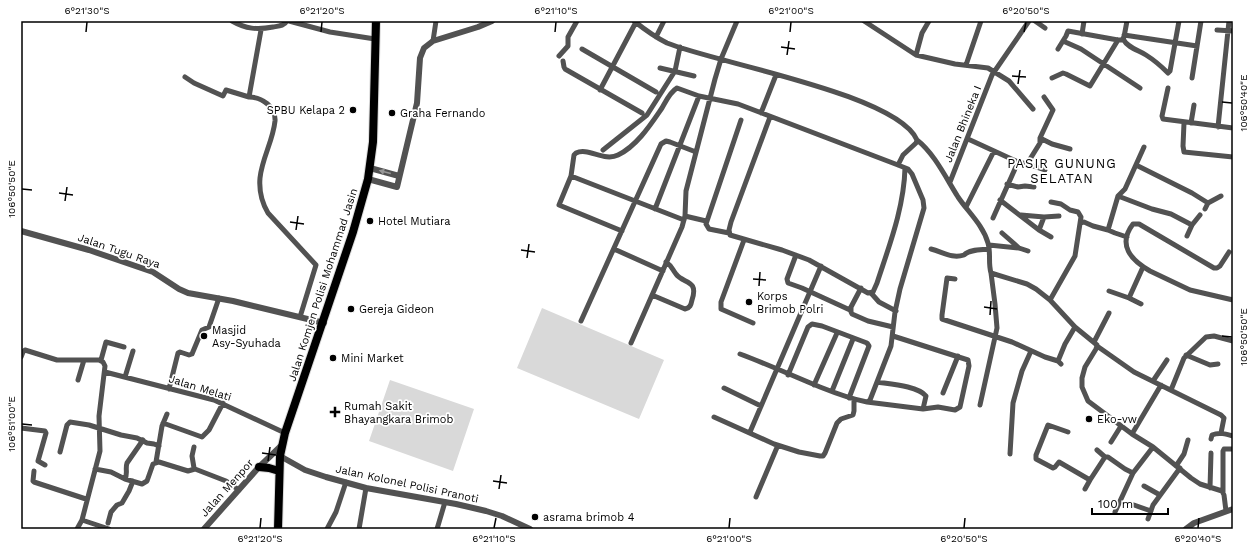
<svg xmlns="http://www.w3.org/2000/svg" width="1254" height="550" font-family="'Work Sans',sans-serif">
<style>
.green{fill:#d9d9d9}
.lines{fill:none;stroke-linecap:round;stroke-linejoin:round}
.primary-casing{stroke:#dbdbdb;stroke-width:10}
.minor{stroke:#525252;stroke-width:5}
.tertiary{stroke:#525252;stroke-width:6}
.primary{stroke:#000;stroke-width:8}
.oneway{fill:#979797}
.ticks{fill:none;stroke:#000;stroke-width:1.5}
.poi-dot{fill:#000;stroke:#fff;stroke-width:1.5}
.labels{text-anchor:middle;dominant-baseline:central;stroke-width:3.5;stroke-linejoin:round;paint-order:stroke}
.poi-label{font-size:11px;fill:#000;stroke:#fff;text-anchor:start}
.street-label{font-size:11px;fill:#000;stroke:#fff}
.quarter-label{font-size:13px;letter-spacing:1px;fill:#000;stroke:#fff}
.neatline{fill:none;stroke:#000;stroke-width:1.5}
.ticks-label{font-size:10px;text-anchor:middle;fill:#000}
</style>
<rect width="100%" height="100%" fill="#fff"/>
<path class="green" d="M542,308L664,360L639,419L517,368Z
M390,380L474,409L453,471L369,441Z"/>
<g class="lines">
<g class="primary-casing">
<path id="primary" d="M259,467L269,468L279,471
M278,529L280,456L285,433L353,232L368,179L373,142L376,21"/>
</g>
<path class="minor" d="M232,21C246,29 257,30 273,27C279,26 284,26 287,21
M289,21L330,32L375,39
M634,21C644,29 655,37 667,43C716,63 897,94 917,140L916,143L903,155L898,165
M864,21L916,55L955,64L988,68L1009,81L1033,109
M1035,21L1045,28
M261,30L249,97C262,97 276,107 275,121C273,141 262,158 260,178C259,190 262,203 268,213L316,265L300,317
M1217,30L1233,31
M1082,34L1084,21
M1124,35L1197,46
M656,37L664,21
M1123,39C1128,48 1138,50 1146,55C1154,60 1161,66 1168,73L1170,71L1179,21
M433,41L436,21
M1063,41L1081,49L1140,88
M582,49L656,92
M1058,49L1066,36L1068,31L1118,40H1122L1124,37L1127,21
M916,55L922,33L929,21
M559,56L568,46V37L577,21
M563,61L564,67L565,69L642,113
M966,65L981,21
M660,68L694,76
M185,77L194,83L223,96L226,90L249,97
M1052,78L1063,73L1066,74L1090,86L1118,40
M1192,78L1201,21
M1168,88L1162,116L1163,119L1233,128
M600,90L636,22
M761,113L776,75
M770,117L731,222L729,230L730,235L782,250L809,260L868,293L873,292L877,283C889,246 904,208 905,168
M1184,123L1183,146L1184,152L1233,157
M1191,123L1194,105
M1218,127L1229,21
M1040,138L1052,144L1070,149
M968,139L1018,162L1027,164L1040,143V138L1053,110L1044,97
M917,140C934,153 946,178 958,197C968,212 983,225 988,243C991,253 988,263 991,273L1027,284L1036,289L1050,300L1075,327L1097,345L1096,349L1085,367L1082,378V387L1088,401L1132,434L1153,447L1191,478L1200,484L1222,491L1224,495L1226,511
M603,150L647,115L675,71L680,47
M1027,164L1045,170
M1136,165L1192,193L1208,203
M571,176L684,220
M950,182L992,75L1029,21
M1007,184L1018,187L1025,186L1034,187
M1118,196L1152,209L1171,214L1192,225
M1000,200L1039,230L1051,237
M966,207L994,151
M655,209L699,96
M1205,209L1208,203L1221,196
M1021,215L1044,217L1059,216
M685,216L706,221
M993,218L1018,162
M1081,223L1084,222L1093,226L1108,230L1115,233L1127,237
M1039,230L1044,217
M1108,230L1118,196L1125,189L1144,147
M622,231L559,205L571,176L574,155L576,153C588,147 604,162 618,155C637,146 651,124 662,108C666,101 670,92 677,88L699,96L738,104L898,165L908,169L912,174L923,200L924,208L900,289L895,312L891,346L870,400L867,402C851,399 835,393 820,387C793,376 767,364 740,354
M729,233L709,229L706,224L741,120
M1002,233L1019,248
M1187,236L1192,225L1200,215
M744,240L721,302V309L753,323
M989,245L1019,248L1028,251
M614,249L663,271
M931,249C943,252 952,259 964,255C970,249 981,250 989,249
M1229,252L1220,266L1217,268H1214L1139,224H1133C1117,245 1131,260 1150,271L1190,290L1233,300
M796,255L787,279L788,283L802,288L850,310
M955,279L947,278L942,315V319L1012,342L1045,357L1058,361
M861,288L851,307V312L852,314L868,321L893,327
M1109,291L1129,298L1141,304
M871,293L879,302L896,311
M652,295L685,309C690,308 691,305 692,300C699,279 683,284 676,274C672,269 672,266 666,262
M1129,298L1143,267
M1050,300L1075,256L1081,217L1078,212L1070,210L1061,204L1051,202
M581,321L661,144L666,141L670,142L696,152
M1094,342L1109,313
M631,343L682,227L685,216L686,191L715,79L721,59L737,21
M1097,346L1134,372L1221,415L1224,418L1221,433
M1186,355L1210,365L1218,364
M21,357L23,352L25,350L57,360H99L103,362L105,366L99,416L100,451L82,520L77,529
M101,360L106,342L124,347
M1061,364L1058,361L1065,344L1075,327
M105,372L214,400L285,433
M788,375L808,327L812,324L822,326L867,343L869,346L849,398
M125,377L133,351
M78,380L84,360
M1153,381L1167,360
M877,382C890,384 918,386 926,396L923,409
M814,385L837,333
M724,388L761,406
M169,389L178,353L180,352L189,355L192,354L202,330L209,327L219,298
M1171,390L1184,358L1206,337L1214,336L1233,341
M832,391L853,339
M943,393L958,356
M867,402L923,409L938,407L955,410L960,407L969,366L968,360L893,336
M980,405L997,328L995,304L991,273
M714,417L774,444L799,452L820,456H823L825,453L837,423L841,419L853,415L854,411V399
M163,423L202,437L209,430L223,403
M21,428L45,431L46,433L38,461L45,465
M750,432L821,266
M1068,432L1048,425L1036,455V459L1053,468L1055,467L1059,462L1090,480L1105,457H1108L1125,469L1133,473L1153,447
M1132,434L1161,385
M1211,439L1212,435C1219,432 1226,434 1233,436
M1111,442L1121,426
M1097,450L1105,457
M60,452L67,425L70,422L89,425L121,435L137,438L147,443L154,444L159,446
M1010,454L1013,403L1022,371L1031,351
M156,462L162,426L167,414
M1176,466L1184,454L1188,440
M194,468L192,456L194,447
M95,469L111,472L125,479L142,484L147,481L153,464L159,462L188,471L195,469L226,481L239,490
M34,471L33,481L34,482L86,499
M125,479C128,473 125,469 127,463L143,440
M1144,486L1160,495
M1210,488L1211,453
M1085,489L1090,480
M1223,492V451L1224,449H1233
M756,497L778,445
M1134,505L1151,511
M1115,512L1133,473
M1148,519L1153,505L1180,468
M82,520L109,529
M108,523L111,512L117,505L122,503L129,491L133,481
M327,529L336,512L346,482
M359,529L366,488
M437,529L445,502"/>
<path class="tertiary" d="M370,168L399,176
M368,179L397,187L417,103L420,58L424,48L433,41L478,27L492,21
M21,231L89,250L153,272L179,289L188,293L233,301L324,323
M280,456L305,470L326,477L366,488L456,504L486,511L502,516L530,529
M204,529L259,467L283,444
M1186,529L1194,523L1233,509"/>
<use href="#primary" class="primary"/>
</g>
<defs><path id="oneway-solid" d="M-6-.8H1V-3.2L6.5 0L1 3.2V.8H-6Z"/></defs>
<use class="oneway" href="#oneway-solid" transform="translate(385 172) rotate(-165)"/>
<path class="ticks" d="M86,32L87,22M321,32L322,22M555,32L556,22M790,32L791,22M1024,32L1026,22M781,47L795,49M787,55L789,41M1012,76L1026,77M1018,84L1020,70M1222,102L1232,103M22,189L32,190M59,193L73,195M65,201L67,187M290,222L304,224M296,230L298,216M521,250L535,252M527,258L529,244M753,279L766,280M759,286L760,272M984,307L997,309M990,315L991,301M1222,336L1232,337M22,424L32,425M262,453L276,455M268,461L270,447M493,481L507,483M499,489L501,475M260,528L261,518M494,528L496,518M729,528L730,518M964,528L965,518M1198,528L1199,518"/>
<g class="poi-dot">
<circle cx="353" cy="110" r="4"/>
<circle cx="392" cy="113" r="4"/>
<circle cx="370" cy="221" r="4"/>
<circle cx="749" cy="302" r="4"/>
<circle cx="351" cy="309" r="4"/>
<circle cx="204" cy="336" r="4"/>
<circle cx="333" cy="358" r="4"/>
<path d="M333 406h4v4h4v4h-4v4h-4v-4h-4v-4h4z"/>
<circle cx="1089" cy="419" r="4"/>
<circle cx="535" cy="517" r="4"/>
</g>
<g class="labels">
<g class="poi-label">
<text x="345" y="110" text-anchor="end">SPBU Kelapa 2</text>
<text x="400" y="113">Graha Fernando</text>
<text x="378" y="221">Hotel Mutiara</text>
<text x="757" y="296">Korps<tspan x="757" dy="13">Brimob Polri</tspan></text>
<text x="359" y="309">Gereja Gideon</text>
<text x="212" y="330">Masjid<tspan x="212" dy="13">Asy-Syuhada</tspan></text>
<text x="341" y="358">Mini Market</text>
<text x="344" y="406">Rumah Sakit<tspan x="344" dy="13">Bhayangkara Brimob</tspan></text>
<text x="1097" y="419">Eko-vw</text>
<text x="543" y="517">asrama brimob 4</text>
</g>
<g class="street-label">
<text transform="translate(963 124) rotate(-68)">Jalan Bhineka I</text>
<text transform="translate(119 251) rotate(19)">Jalan Tugu Raya</text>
<text transform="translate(323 285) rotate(-72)">Jalan Komjen Polisi Mohammad Jasin</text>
<text transform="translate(200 388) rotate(17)">Jalan Melati</text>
<text transform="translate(407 484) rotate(12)">Jalan Kolonel Polisi Pranoti</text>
<text transform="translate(227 488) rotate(-48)">Jalan Menpor</text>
</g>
<g class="quarter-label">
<text x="1062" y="163">PASIR GUNUNG<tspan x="1062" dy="15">SELATAN</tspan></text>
</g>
</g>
<rect width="1254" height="550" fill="none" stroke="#ffffff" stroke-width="44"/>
<path d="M1092 508v6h76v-6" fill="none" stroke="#000000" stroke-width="2"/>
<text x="1098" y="508" font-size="12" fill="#000000" stroke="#ffffff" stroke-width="3" paint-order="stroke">100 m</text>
<rect x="22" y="22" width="1210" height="506" class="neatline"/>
<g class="ticks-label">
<text x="87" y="14">6°21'30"S</text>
<text x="322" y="14">6°21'20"S</text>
<text x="556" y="14">6°21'10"S</text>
<text x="791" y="14">6°21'00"S</text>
<text x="1026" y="14">6°20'50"S</text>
<text transform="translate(1243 103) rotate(-90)" y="4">106°50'40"E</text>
<text transform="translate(11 189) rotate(-90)" y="4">106°50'50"E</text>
<text transform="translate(1243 337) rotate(-90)" y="4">106°50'50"E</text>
<text transform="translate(11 424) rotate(-90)" y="4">106°51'00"E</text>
<text x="260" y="542">6°21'20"S</text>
<text x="494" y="542">6°21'10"S</text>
<text x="729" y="542">6°21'00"S</text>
<text x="964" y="542">6°20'50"S</text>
<text x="1198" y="542">6°20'40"S</text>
</g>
</svg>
